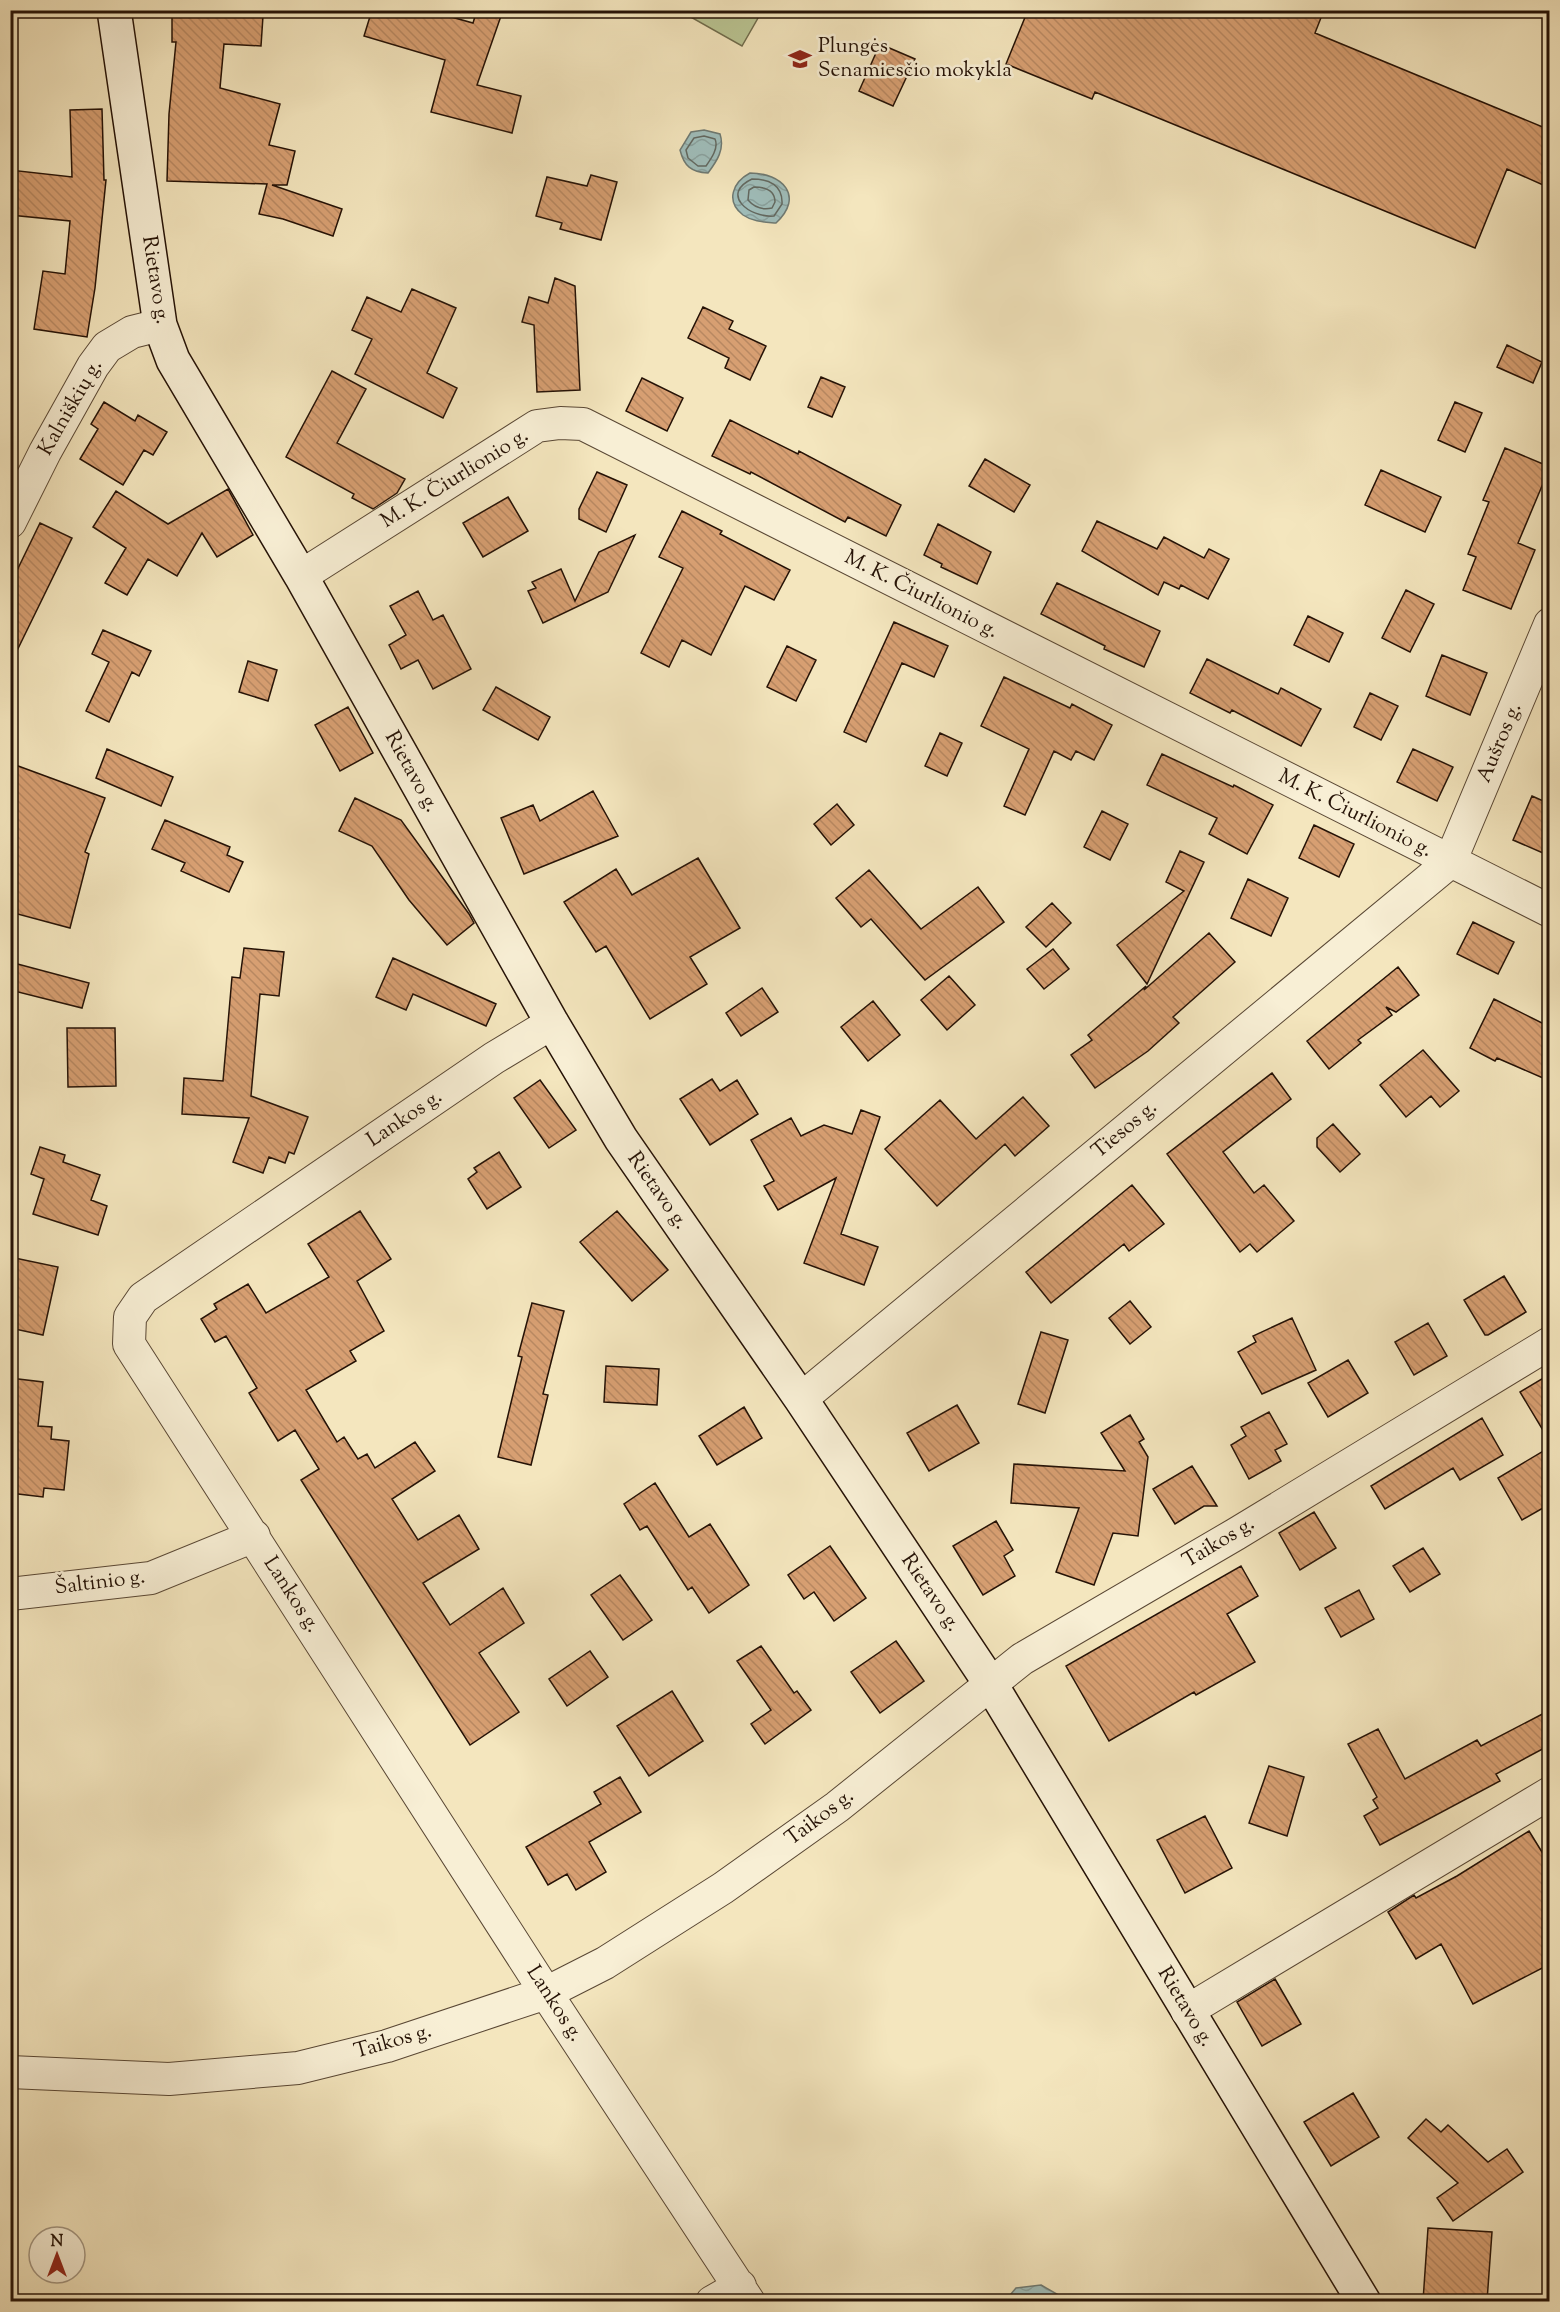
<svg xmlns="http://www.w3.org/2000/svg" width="1560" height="2312" font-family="'Sorts Mill Goudy',serif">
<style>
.pitch{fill:#bac593;stroke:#706c4c;stroke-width:1.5}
.water{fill:url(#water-waves);stroke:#6e7972;stroke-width:1.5}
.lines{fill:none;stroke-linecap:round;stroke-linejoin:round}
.shore{stroke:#626860;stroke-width:1.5}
.building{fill:url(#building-back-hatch);stroke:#251206;stroke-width:1.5}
.street-casing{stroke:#594734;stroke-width:34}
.secondary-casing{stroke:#251206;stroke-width:36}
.street{stroke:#f8efd5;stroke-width:32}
.secondary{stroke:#f8efd5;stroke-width:33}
.labels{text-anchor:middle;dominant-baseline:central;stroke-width:5;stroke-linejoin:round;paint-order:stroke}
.poi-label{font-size:21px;fill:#251206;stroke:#f8efd5;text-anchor:start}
.street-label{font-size:21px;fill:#251206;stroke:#f8efd5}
</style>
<defs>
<pattern id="water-waves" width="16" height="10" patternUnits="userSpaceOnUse" patternTransform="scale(1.5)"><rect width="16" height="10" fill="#9fbdba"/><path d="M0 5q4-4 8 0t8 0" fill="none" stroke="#89a19e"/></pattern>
<pattern id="building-back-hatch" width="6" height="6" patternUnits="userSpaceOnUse" patternTransform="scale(1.5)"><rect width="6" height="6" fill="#d79f72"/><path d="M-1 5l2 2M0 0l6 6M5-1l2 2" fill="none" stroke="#b88861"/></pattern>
</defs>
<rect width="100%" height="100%" fill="#f4e6be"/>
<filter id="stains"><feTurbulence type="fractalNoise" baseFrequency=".00333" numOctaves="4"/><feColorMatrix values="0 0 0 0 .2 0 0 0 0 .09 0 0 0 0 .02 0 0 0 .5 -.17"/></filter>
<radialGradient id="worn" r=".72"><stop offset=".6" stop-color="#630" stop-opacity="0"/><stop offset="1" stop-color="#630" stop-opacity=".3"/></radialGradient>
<path class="pitch" d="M680,11L762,10V11L742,46Z"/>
<path class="water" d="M704,130L720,134C725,149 717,161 708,173C691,172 684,166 680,150L691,132Z
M750,173C782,173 805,196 776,223C765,222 753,222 743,215C725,201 733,182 750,173Z
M1041,2285L1069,2301H1005L1016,2288Z"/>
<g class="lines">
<path class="shore" d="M704,136L715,139C719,148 711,159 706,166H698L688,158L686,150L694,138Z
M752,179C769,179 783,185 782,204L774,216C749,218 720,194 752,179Z
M754,187C765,187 775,190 775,202L772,208C763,210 754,207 748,200L749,190Z"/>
</g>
<path class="building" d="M172,10H244L263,16L261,46L224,44L220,88L280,104L269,145L295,151L287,185H272L342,209L333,236L283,219L259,214L267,184L167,181L169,114L176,42H172Z
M372,10H400L422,17L426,10L473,23L477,10H485L501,16L477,85L521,96L512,133L431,112L445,60L364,36Z
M1028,10H1324L1315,33L1550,130V188L1507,169L1475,248L1095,92L1092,99L1006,64Z
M880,44L915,59L893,106L859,91Z
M102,109L104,180H106L95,288L87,337L34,329L43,271L65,274L70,221L10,215V170L72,177L70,110Z
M591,175L617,182L601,240L560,229L562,223L536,216L547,177L587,186Z
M555,278L575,286L580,390L537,392L534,325L522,322L529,297L548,303Z
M412,289L456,308L427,373L457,388L443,418L355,374L372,339L352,330L367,297L401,312Z
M703,307L733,321L729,329L766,346L750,380L725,368L729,358L688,338Z
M1507,345L1542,362L1533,383L1497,367Z
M332,371L366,389L337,443L405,479L397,493L373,509L352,498L354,494L286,457Z
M821,377L845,387L832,417L808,407Z
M642,378L683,398L667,431L626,411Z
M104,402L135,421L138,415L167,432L153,455L144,450L123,485L80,459L98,429L91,424Z
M1455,402L1482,413L1465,452L1438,440Z
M730,420L798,454L799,451L901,505L886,536L848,517L845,522L751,472L750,474L712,456Z
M1505,448L1550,467L1518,543L1535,550L1511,609L1463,590L1476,557L1468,554L1489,502L1483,500Z
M985,459L1030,485L1014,512L969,486Z
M1381,470L1441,497L1425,532L1365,505Z
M597,472L627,485L606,532L579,519V509Z
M228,489L253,535L217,557L202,533L177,576L148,559L127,595L105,583L126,548L93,527L116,491L168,524Z
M508,497L528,531L483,557L463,523Z
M682,511L722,531L720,534L790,570L774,600L745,586L711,655L682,640L669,667L641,653L683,568L659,557Z
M1097,521L1157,549L1164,537L1204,558L1209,549L1229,559L1208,599L1181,585L1179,589L1164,582L1158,595L1082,551Z
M40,523L72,538L10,665V585Z
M938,524L991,552L977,584L941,567L942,564L924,555Z
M635,535L608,592L543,623L528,591L536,588L532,582L561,569L575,601L599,552Z
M1057,583L1160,631L1144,667L1104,649L1105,646L1041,614Z
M1406,590L1434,604L1410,652L1382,638Z
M418,591L433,620L443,615L471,669L433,689L418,660L401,669L389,645L406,635L390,606Z
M1308,616L1343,633L1329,662L1294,645Z
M894,622L948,646L934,677L902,663L866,742L844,732Z
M103,630L151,651L139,676L132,672L109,722L86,711L109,662L92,654Z
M787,646L816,660L796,701L767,687Z
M1442,655L1487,673L1470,715L1426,696Z
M1207,659L1278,694L1281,688L1321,709L1301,746L1232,710L1230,713L1190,693Z
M248,661L277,670L268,701L239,692Z
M1004,677L1070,708L1072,704L1112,725L1094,760L1076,751L1071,760L1054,751L1025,815L1004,806L1029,749L981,726Z
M496,687L550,717L538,740L483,710Z
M1370,693L1398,706L1381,740L1354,727Z
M348,707L373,753L340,771L315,725Z
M940,733L962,743L947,776L925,766Z
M107,749L173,777L161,806L96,778Z
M1413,749L1453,767L1437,801L1397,782Z
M1162,754L1233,787L1234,785L1273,805L1247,854L1209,834L1217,818L1147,785Z
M10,763L105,798L85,852L89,854L70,928L10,912Z
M593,791L618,836L524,874L501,818L533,805L540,821Z
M1532,796L1550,804V856L1513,840Z
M355,798L401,820L469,914L474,923L447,945L409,900L372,846L339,831Z
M837,804L854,825L831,845L814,824Z
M1102,811L1128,824L1110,860L1084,847Z
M165,820L230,847L227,855L243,862L229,892L181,871L185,863L152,849Z
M1314,825L1354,844L1339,877L1299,858Z
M1180,851L1204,862L1147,984L1117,945L1184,891L1166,882Z
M698,858L740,928L690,957L707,984L650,1019L606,946L596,952L564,902L616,869L632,895Z
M869,870L921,929L978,887L1004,922L925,980L871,919L861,927L836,898Z
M1248,879L1288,898L1271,936L1231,918Z
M1052,903L1071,923L1046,947L1026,927Z
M1473,922L1514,942L1498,974L1457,954Z
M1209,933L1235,962L1173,1017L1179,1023L1148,1051L1095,1088L1071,1055L1092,1040L1088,1035L1146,986L1144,990Z
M244,948L284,952L279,996L260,994L251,1096L308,1117L294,1154L289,1152L285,1163L269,1157L263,1173L233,1162L249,1118L182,1114L184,1078L223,1081L232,977L240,978Z
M1053,949L1069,969L1044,989L1027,969Z
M393,958L496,1004L486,1026L413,994L406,1010L376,997Z
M10,962L89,983L82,1008L10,990Z
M1398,967L1419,995L1396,1012L1386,1007L1392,1015L1358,1040L1361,1043L1329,1069L1307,1041Z
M949,976L975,1005L947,1030L921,1000Z
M762,988L778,1012L741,1036L726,1013Z
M1494,999L1550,1027V1081L1497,1058L1495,1061L1470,1048Z
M873,1001L900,1035L868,1061L841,1027Z
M67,1028H115L116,1086L68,1087Z
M1423,1050L1459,1091L1440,1107L1431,1096L1406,1117L1380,1085Z
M1272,1073L1291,1099L1223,1152L1254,1193L1264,1185L1294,1221L1257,1252L1250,1244L1240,1252L1167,1154Z
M712,1079L720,1091L737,1080L758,1114L710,1145L680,1099Z
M540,1080L576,1130L549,1148L514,1098Z
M1023,1097L1049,1126L1015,1156L1005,1144L937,1206L885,1149L940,1100L976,1139Z
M861,1110L880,1117L841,1234L878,1247L864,1285L804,1263L836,1178L778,1210L764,1186L774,1181L751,1140L791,1118L801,1136L824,1125L852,1134Z
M1333,1124L1360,1154L1340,1172L1317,1147V1138Z
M40,1147L65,1155L63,1162L100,1175L91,1200L107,1206L98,1235L33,1214L44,1179L31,1174Z
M499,1152L521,1187L487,1209L468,1179L477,1172L474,1168Z
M1132,1185L1164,1224L1129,1251L1124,1244L1051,1303L1026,1272Z
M360,1211L391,1259L357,1281L384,1331L350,1351L356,1361L306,1390L337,1442L344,1437L358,1459L367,1454L375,1468L415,1442L435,1471L392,1499L418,1540L459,1515L479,1549L423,1583L450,1625L503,1588L524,1623L479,1653L519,1712L470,1745L301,1480L319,1469L295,1430L278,1441L249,1393L257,1388L226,1336L215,1342L201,1319L217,1309L214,1304L248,1284L266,1313L329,1277L308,1244Z
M617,1211L668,1270L632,1301L580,1242Z
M10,1257L58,1267L43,1335L10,1328Z
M1504,1276L1526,1312L1488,1335H1485L1464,1300Z
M1130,1301L1151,1327L1130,1344L1109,1318Z
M532,1303L564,1311L543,1394L548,1395L531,1465L498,1457L522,1357L518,1356Z
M1292,1318L1316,1370L1262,1394L1238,1352L1256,1342L1253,1336Z
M1428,1323L1447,1356L1414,1375L1395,1342Z
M1041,1332L1068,1340L1045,1413L1018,1404Z
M1348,1360L1368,1393L1328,1417L1308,1383Z
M606,1366L659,1369L657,1405L604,1402Z
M1550,1374V1442L1520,1392Z
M10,1378L43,1382L38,1426L52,1427L51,1439L69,1441L64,1490L44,1488L43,1497L10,1493Z
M957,1405L979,1443L929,1471L907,1433Z
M744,1407L762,1438L717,1465L699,1436Z
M1269,1412L1287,1444L1275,1450L1281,1461L1249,1479L1231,1445L1246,1436L1241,1427Z
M1130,1415L1144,1439L1139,1442L1148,1457L1138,1536L1113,1533L1094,1585L1056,1572L1079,1508L1011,1503L1014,1464L1125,1471L1101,1433Z
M1482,1418L1503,1455L1460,1480L1453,1468L1385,1509L1371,1486Z
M1550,1447V1504L1522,1520L1498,1478Z
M1192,1466L1217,1506H1204L1175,1524L1153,1489Z
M655,1483L689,1537L710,1524L749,1585L709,1613L692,1587L688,1590L647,1526L640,1530L624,1504Z
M1314,1512L1336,1548L1300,1570L1279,1533Z
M996,1521L1013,1550L1004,1556L1015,1576L983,1595L953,1546Z
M830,1546L866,1598L834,1621L814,1592L804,1599L788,1575Z
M1423,1548L1440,1574L1410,1592L1393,1566Z
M1241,1566L1258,1596L1227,1614L1255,1662L1196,1695L1194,1692L1109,1741L1066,1666Z
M620,1575L652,1620L623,1640L591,1595Z
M1359,1590L1374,1619L1341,1637L1325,1608Z
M896,1641L924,1681L880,1713L851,1672Z
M761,1646L794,1693L797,1691L811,1710L765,1744L751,1724L771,1710L737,1661Z
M590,1651L608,1677L567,1706L549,1679Z
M672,1691L703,1741L649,1776L617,1726Z
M1550,1710V1745L1496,1774L1500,1781L1380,1845L1364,1816L1378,1808L1373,1800L1377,1797L1348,1744L1378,1729L1405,1779L1477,1740L1481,1746Z
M1269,1766L1304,1777L1287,1836L1249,1823Z
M620,1777L641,1812L589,1842L606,1872L576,1890L567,1874L548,1885L526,1847L601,1804L594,1792Z
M1205,1816L1232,1868L1185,1893L1157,1840Z
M1529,1831L1550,1865V1964L1473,2004L1441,1944L1416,1959L1388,1912L1414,1895L1416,1898L1457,1876Z
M1275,1979L1301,2024L1262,2046L1237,2002Z
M1353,2093L1379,2137L1331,2166L1304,2122Z
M1426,2119L1441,2132L1448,2125L1488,2162L1507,2149L1523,2172L1453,2221L1437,2198L1458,2183L1408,2138Z
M1428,2228L1492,2232L1487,2301H1423Z"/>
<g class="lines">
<g class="street-casing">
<path id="street" d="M10,522L45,452L93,366L107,347L132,332L160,325
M301,576L537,426L560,423L583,424L1550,911
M552,1023L494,1058L143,1298L130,1317L129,1344L546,1993L749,2302
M801,1399L1450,862L1550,624
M10,1594L151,1578L254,1536
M1187,2011L1550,1793
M10,2072L169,2079L298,2068L387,2046L546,1993L605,1963L723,1888L837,1807L1022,1659L1236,1534L1550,1343
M712,2302L740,2286"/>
</g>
<g class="secondary-casing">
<path id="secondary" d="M114,10L160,325L173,360L301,576L552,1023L621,1139L801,1399L990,1683L1364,2302"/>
</g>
<use href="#street" class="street"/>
<use href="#secondary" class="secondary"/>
</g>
<defs>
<g id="school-bare" transform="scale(1.8)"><path d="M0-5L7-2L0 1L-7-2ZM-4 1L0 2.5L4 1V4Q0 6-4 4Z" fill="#8f2418" stroke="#f8efd5" stroke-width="2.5" paint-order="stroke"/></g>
</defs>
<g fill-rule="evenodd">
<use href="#school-bare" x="800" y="59"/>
</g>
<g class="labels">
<g class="poi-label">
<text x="818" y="47">Plungės<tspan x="818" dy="24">Senamiesčio mokykla</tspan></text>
</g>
<g class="street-label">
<text transform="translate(155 280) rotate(81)">Rietavo g.</text>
<text transform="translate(71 408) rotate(-60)">Kalniškių g.</text>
<text transform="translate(455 479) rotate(-32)">M. K. Čiurlionio g.</text>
<text transform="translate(921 595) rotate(27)">M. K. Čiurlionio g.</text>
<text transform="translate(1500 743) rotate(-67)">Aušros g.</text>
<text transform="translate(411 772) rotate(61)">Rietavo g.</text>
<text transform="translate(1355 814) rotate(27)">M. K. Čiurlionio g.</text>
<text transform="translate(405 1119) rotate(-34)">Lankos g.</text>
<text transform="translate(1125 1130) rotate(-40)">Tiesos g.</text>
<text transform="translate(657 1191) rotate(55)">Rietavo g.</text>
<text transform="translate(1219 1543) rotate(-31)">Taikos g.</text>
<text transform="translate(100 1583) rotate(-7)">Šaltinio g.</text>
<text transform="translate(930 1593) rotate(56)">Rietavo g.</text>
<text transform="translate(291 1595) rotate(57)">Lankos g.</text>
<text transform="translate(820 1818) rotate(-37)">Taikos g.</text>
<text transform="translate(554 2004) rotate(57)">Lankos g.</text>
<text transform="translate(1185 2007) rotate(59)">Rietavo g.</text>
<text transform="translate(393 2042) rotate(-16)">Taikos g.</text>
</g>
</g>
<rect width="1560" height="2312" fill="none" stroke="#f4e6be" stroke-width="36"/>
<rect x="12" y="12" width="1536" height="2288" fill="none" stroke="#251206" stroke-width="3"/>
<rect x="18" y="18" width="1524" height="2276" fill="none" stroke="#251206" stroke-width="1.5"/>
<g transform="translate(57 2255)"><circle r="28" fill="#f8efd5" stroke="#a49782" stroke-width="1.5"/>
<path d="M0-4.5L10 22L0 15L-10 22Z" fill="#8f2418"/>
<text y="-9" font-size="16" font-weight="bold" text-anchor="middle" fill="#251206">N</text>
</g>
<rect width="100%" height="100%" filter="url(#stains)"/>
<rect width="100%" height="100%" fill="url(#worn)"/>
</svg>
